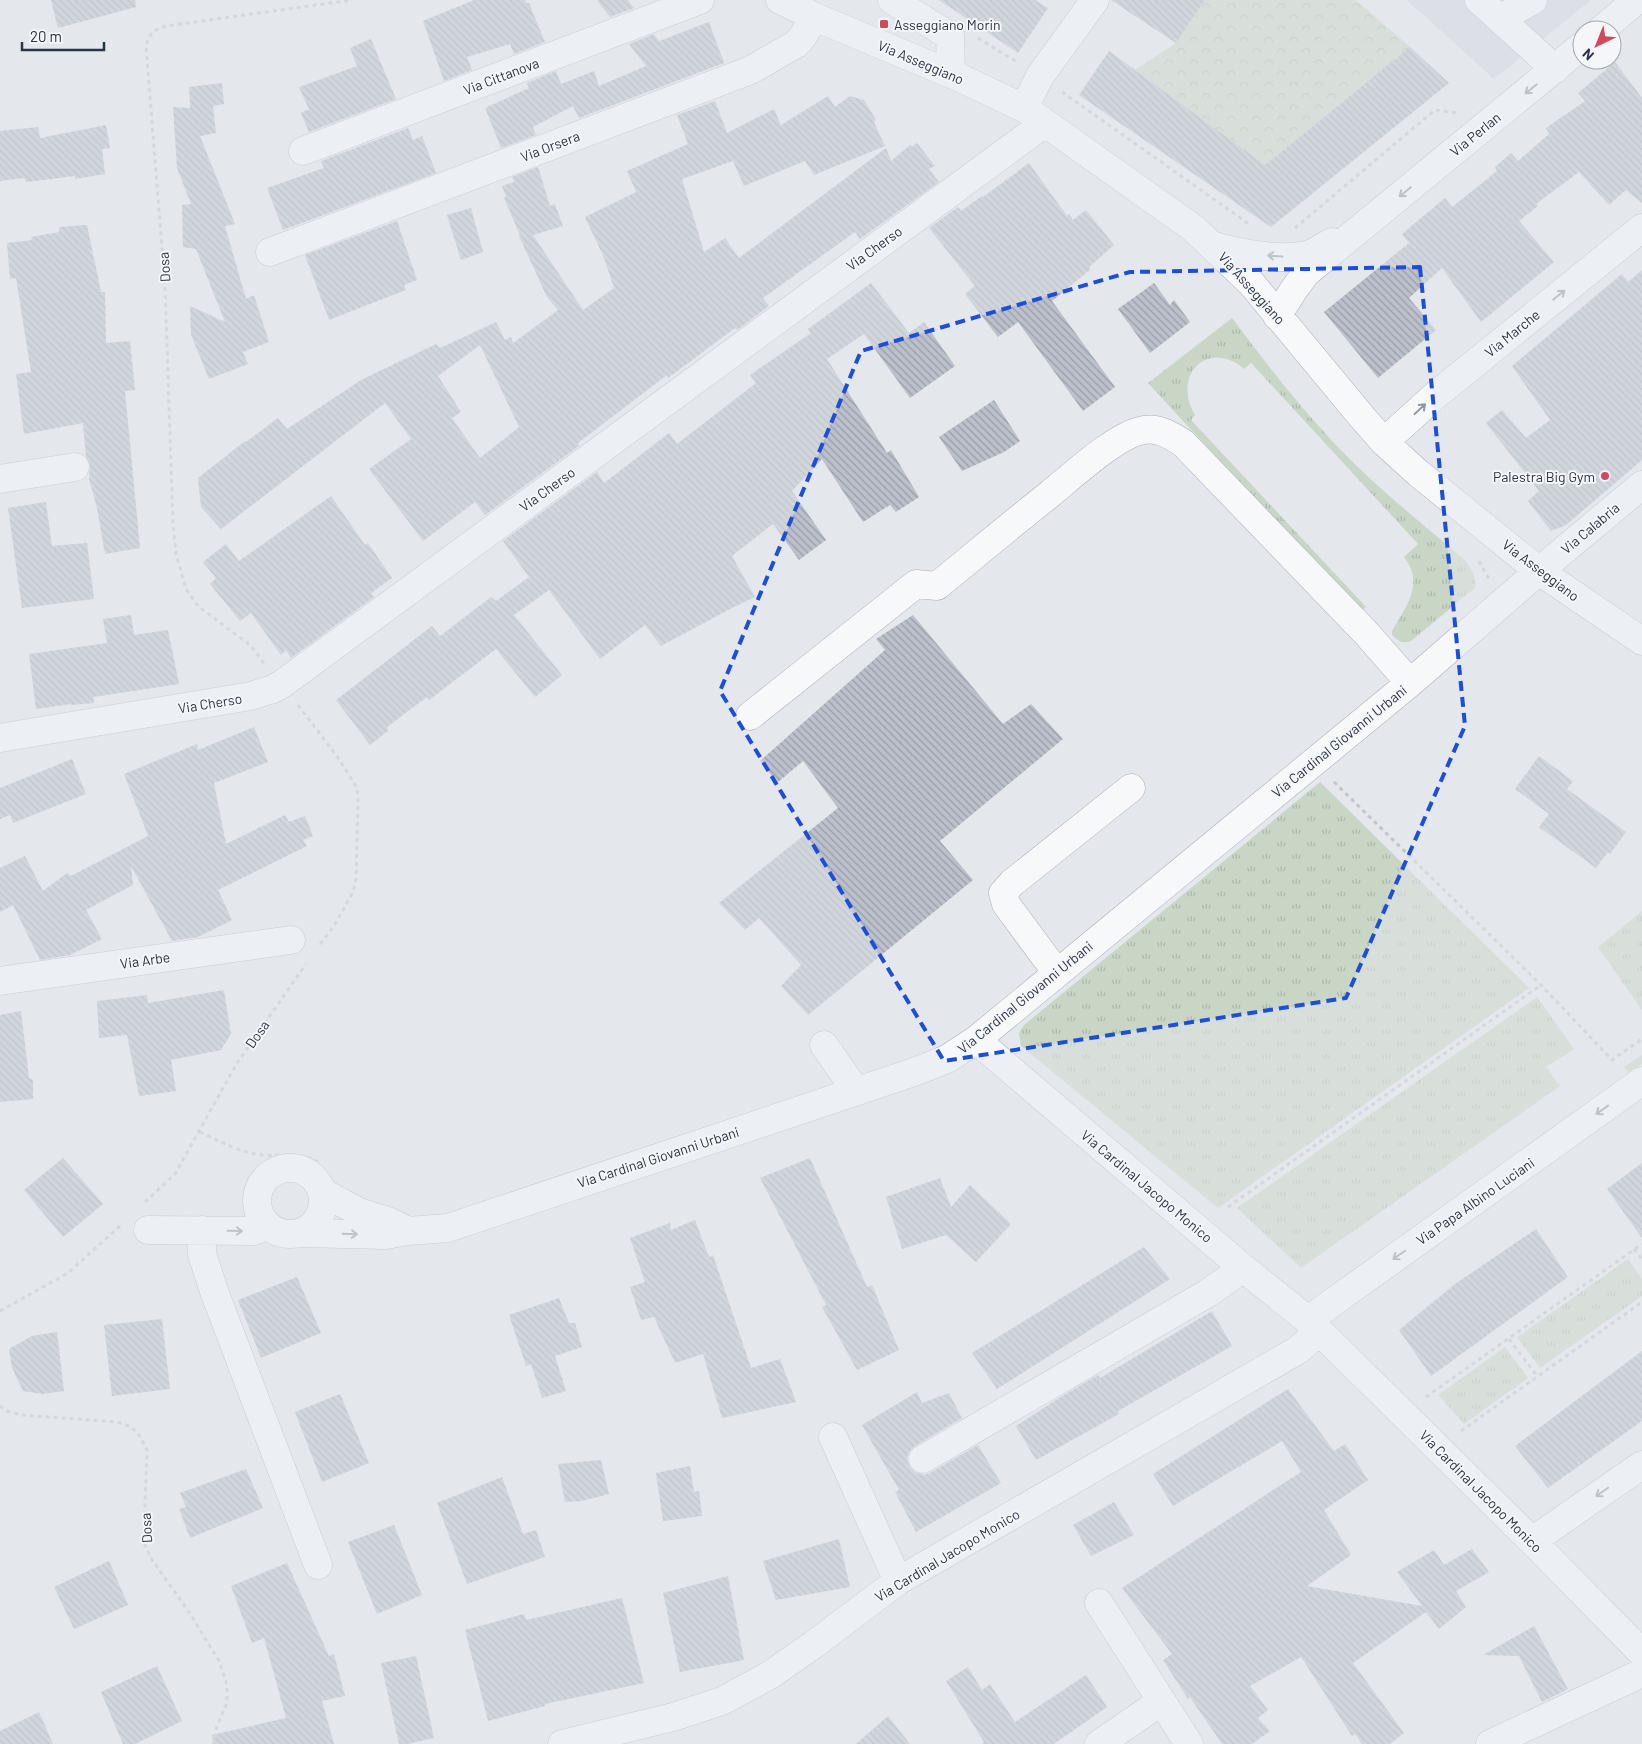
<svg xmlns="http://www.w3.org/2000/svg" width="1642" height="1744" font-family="Barlow,sans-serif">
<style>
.built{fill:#d2d6de}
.grass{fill:url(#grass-tufts)}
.forest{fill:url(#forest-crowns)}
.building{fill:url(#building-back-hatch);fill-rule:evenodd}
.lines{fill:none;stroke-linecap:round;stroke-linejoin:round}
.minor-casing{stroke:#a9aeb7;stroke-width:29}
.path{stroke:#c2c5cb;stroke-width:3;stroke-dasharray:4 4;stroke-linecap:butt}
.minor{stroke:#f7f8fa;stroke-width:28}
.oneway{stroke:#9196a0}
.marked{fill:none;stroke:#1d4ed8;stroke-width:4;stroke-dasharray:10 6;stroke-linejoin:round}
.poi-dot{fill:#d1495b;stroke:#f4f6f9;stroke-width:2}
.labels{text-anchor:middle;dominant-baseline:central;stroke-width:4;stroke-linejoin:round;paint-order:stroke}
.poi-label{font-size:14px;fill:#2b3445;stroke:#f4f6f9;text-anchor:start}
.street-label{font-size:14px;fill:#2b3445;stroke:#f4f6f9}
</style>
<defs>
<pattern id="grass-tufts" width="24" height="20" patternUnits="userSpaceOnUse" patternTransform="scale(1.25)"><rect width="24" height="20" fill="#c9d6c5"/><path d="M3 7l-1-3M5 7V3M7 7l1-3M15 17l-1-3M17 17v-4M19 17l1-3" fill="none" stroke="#adb8ab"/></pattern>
<pattern id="forest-crowns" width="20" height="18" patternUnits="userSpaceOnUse" patternTransform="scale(1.25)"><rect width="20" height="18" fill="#c9d6c5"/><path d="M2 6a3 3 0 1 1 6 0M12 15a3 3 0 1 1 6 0" fill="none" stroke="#adb8ab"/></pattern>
<pattern id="building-back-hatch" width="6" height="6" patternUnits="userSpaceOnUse" patternTransform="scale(1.25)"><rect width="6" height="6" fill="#bbc0ca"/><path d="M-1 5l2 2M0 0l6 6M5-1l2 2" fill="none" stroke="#989da6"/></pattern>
</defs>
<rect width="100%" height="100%" fill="#e4e7ec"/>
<path class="built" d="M1407,0H1591L1494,79Z"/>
<path class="grass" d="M1232,318C1265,362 1299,406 1336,445C1376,487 1421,523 1465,560C1471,569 1477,577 1475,588L1411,641C1402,644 1399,641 1392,635V631C1406,606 1425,584 1404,557L1418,544L1251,363L1244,369C1208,338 1171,376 1195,415L1191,420L1354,594L1366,607L1363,610L1344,595L1148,383Z
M1320,782L1529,988L1218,1208L1021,1046L1019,1033L1024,1025Z
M1642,911V1010L1598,947Z
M1537,997L1574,1049L1546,1067L1560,1086L1301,1268L1237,1208Z
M1642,1055V1064L1629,1073L1624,1067Z
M1628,1259L1642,1279V1296L1540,1368L1517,1337Z
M1505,1347L1528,1378L1464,1424L1438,1395Z"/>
<path class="forest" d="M1205,0H1356L1410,47L1265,165L1135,70L1176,43Z"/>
<path class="building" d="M51,0H135L136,7L58,28Z
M474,0H525L526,3H529L545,42L514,54L510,44L467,57L472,70L444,81L423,21Z
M597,0H628L634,8L610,17Z
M939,0H1035L1048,8L1018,53Z
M1111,0H1205L1176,43Z
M709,22L724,63L579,118L573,106L533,127L536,135L501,148L485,108L529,88L527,83L556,71L561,84L594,71L599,86L646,66L629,44L654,34L659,41Z
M371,39L396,99L309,132L301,113L309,109L299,87L357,66L350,48Z
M1410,47L1449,83L1271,227L1079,95L1109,51L1265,165Z
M1615,62L1642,98V203L1626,190L1609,205L1579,172L1536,204L1538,206L1519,221L1554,262L1481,322L1442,268L1409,298L1436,330L1378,378L1324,312L1409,243L1402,234L1445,198L1452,207L1497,171L1495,167L1511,153L1518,161L1549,134L1546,128L1585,101L1578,93Z
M222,83L224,104L213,106L216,133L200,136L235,224L225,226L246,299L254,295L269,342L243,352L248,364L209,379L191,335L190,306L225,322L196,249L183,247L182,205L191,204L177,168L173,107L190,108L189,87Z
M828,96L835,107L850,96L864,100L876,120L874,122L885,146L814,175L805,161L744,186L733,161L682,179L704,252L725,238L739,258L886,148L891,161L910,145L912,147L917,143L935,166L929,169L939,182L860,239L855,232L763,298L769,306L737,330L735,328L668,378L667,375L578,443L579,446L485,515L475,502L423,541L369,469L411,439L385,403L221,529L201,507L198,478L245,441L246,442L278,418L287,429L361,380L436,344L440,348L496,322L505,340L511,337L513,343L558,310L547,297L519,236L520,235L504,198L506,197L502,186L514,182L512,177L538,167L550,206L555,204L563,226L533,235L583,310L614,288L604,258L585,217L636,192L627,171L688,144L677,115L715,101L727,133L774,109L781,125ZM480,345L519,427L480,458L452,418L461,412L438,376Z
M106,125L110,148L102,149L105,174L75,179V176L26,182L24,178L0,181V131L38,127L40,138Z
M408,128L413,140L422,136L436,173L283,230L267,188L324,168L321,161Z
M1029,163L1067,216L1069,214L1073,220L1086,210L1114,245L1089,267L1091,269L1052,301L1115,387L1083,411L1018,322L998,337L965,294L975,286L929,228L958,207L961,211L982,196L983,197Z
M471,208L483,252L461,260L447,215Z
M397,221L417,280L404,285L406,290L329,320L305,255Z
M87,225L101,292H105L106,343L130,341L135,390L125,391L140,548L105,554L97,508L89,479L90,465L86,457L83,423L24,434L16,374L31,372L16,278L10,279L7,243L32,240L31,237L59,232V227Z
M1642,270V460L1566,525L1551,531L1528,501L1539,491L1486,423L1502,410L1526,438L1550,420L1512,366L1622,274L1628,282Z
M871,283L909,333L924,322L955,366L910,398L864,334L827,359L887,453L891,450L919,497L896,512L890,505L863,522L822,459L792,491L826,540L799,560L773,524L732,556L755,597L730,609L661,646L645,625L600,659L549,590L514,615L562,675L535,697L496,649L429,700L427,697L387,727L388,731L370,745L336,700L432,626L440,636L491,597L496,601L529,577L503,541L597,472L604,483L669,433L677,444L756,383L750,375L811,333L808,329Z
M1154,283L1170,305L1174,300L1190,322L1150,353L1118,309Z
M994,400L1020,441L1004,452L962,471L939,437Z
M331,496L365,545L368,543L392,578L371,593L374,597L291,658L286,650L281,655L251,613L240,621L210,584L216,578L203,562L226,544L239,561Z
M46,502L52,546L87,543L94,599L22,608L8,508Z
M131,615L134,635L168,630L179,684L93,697L94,703L71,705V704L36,709L29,654L107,643L103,619Z
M913,615L1003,724L1031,704L1063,739L940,841L973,880L808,1015L781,986L801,965L759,918L745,930L719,903L838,808L803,761L777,783L760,761L885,650L876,639Z
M254,727L268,762L214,783L226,844L285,815L289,822L305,816L313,836L303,840L307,846L218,890L232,920L198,937L172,941L131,866L133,885L86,910L102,939L70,955L40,960L13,905L0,912V868L25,856L43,891L67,873L71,876L148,836L124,774L197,744L198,750Z
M1539,756L1573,781L1567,789L1626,832L1610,854L1608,852L1596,868L1539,827L1549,814L1515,789Z
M72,759L86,794L13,823L10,815L0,819V788Z
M224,990L231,1034L221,1050L171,1060L176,1091L139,1096L127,1035L99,1038L97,1001L147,995L148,1003Z
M21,1011L29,1078L33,1080V1099L0,1102V1015Z
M63,1158L103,1204L63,1237L24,1190Z
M810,1158L867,1287L872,1285L899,1350L857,1370L822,1307L826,1305L760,1178Z
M1642,1163V1238L1607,1189Z
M940,1178L951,1207L970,1185L1011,1224L976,1262L946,1235L902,1249L886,1197Z
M695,1220L709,1257L713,1255L751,1368L780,1359L796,1402L722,1418L703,1354L675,1363L654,1317L641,1320L630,1287L645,1282L630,1238L670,1223L671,1230Z
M1536,1229L1568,1277L1431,1376L1399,1330L1455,1284Z
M1144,1247L1170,1279L997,1389L972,1353Z
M297,1277L321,1333L261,1358L238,1300Z
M559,1298L569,1323H575L582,1347L555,1356L566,1391L542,1398L531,1364L526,1366L509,1315Z
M1212,1311L1232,1346L1118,1411L1119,1414L1036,1460L1016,1426L1059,1398L1098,1375L1100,1378Z
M162,1319L170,1389L112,1396L104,1325Z
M57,1332L64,1391L42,1394L23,1391L12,1368L9,1349L32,1336Z
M1642,1351V1421L1548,1488L1515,1446Z
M1288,1389L1334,1451L1345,1444L1368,1480L1324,1510L1351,1555L1307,1586L1422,1606L1397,1572L1434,1550L1444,1565L1472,1549L1489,1572L1456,1591L1466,1607L1439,1629L1426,1612L1353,1663L1404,1733L1390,1744H1362L1355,1734L1352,1736L1301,1657L1250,1686L1268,1710L1258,1718L1270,1731L1252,1744H1222L1190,1697L1188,1699L1163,1660L1172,1654L1122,1588L1301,1472L1282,1441L1173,1506L1153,1474Z
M917,1392L922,1403L949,1393L962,1418L915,1446L909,1452L907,1459L910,1467L916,1473L924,1475L930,1473L978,1445L1001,1483L916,1532L895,1492L899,1490L862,1425Z
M340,1394L369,1463L322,1482L295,1412Z
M601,1460L609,1494L582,1501L565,1502L558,1464Z
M690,1466L694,1492L699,1491L702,1516L663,1521L656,1473Z
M246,1469L263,1508L190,1538L179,1509L186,1507L180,1493Z
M502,1477L523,1534L536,1530L545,1557L467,1584L437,1503Z
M1114,1502L1134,1535L1091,1556L1073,1525Z
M394,1525L422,1595L377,1614L348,1542Z
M839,1539L850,1587L776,1600L763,1561Z
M109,1561L128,1605L74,1629L54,1587Z
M287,1563L329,1656L334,1654L345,1696L322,1701L334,1744H213L212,1735L286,1718L264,1638L252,1643L231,1586Z
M728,1576L744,1660L680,1672L663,1593Z
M622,1598L644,1683L545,1704V1706L488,1721L465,1630L524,1614L526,1620Z
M1534,1626L1568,1689L1542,1702L1519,1656L1483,1655Z
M416,1656L434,1738L407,1744H399L381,1663Z
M157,1666L182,1721L135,1744H123L101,1692Z
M968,1667L982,1690L990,1684L1015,1722L1086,1675L1107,1707L1054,1744H982L984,1742L946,1681Z
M39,1712L53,1744H0V1731Z
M888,1716L910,1744H856Z"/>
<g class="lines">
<g class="minor-casing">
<path id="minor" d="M780,0L815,17L958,77L1024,108L1193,228L1251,283L1362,417L1384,442L1418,473L1539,571L1642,641
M892,0L950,36L951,74
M1479,0L1555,69
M1500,19L1533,0
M1601,30L1637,0
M1024,108L1040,76L1095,0
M303,151L700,0
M1214,246C1243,254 1277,261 1307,255C1315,253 1324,246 1332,242
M270,252L751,70L796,44L801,39L815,17
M1277,316L1295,288L1306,273L1582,46
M1384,442L1437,394L1642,228
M0,479L75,467
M750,716L916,584L937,586C975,555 1012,524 1050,494C1072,476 1117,434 1144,430C1158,427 1172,436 1183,443L1367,634L1410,683
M0,738L251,696L273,689L282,684L1045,123
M1057,973L1006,904L1003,893L1012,883L1131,788
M0,981L291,940
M976,1040L1243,1268L1309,1321L1532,1541L1642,1653
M824,1045L856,1091
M257 1201a33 33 0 1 1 66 0a33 33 0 1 1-66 0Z
M322,1192L359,1212L388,1221L406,1230
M148,1230L254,1231L267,1225
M202,1230V1254L214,1291L318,1565
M301,1233L386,1235L408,1231L448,1228L914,1072L947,1059L976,1040L1410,683L1539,571L1642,485
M1309,1321L1322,1310L1642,1081
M833,1437L898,1581
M923,1459L1208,1293L1243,1268
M1532,1541L1642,1465
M1099,1603L1189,1744
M562,1744L673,1717L722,1701L770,1675L813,1645L898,1581L1298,1350L1319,1332
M1099,1744L1162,1701
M1490,1744L1642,1673"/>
</g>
<path class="path" d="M978,38L1017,62
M1062,92L1249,224
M1295,228L1435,110L1458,113
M1479,561L1489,579
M264,663L250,645L198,606L186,589L176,554L173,524L165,286L146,46C150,33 153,30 166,26L352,0
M298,705L339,759L357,788L358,799L356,879L353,892L334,926L318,947
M1334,782L1541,985L1612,1060L1642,1039
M200,1132C219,1141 241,1153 263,1155C287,1157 297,1150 320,1163
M145,1202L175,1174L237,1063L306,964
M1228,1207L1541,985
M1634,1249L1642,1259
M0,1311L68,1273L121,1225
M1509,1339L1538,1377
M1426,1397L1642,1244
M0,1406L7,1411L22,1415L117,1422L129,1426L138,1433L147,1450L144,1531L145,1545L152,1560L189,1612L219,1661L227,1685V1703L217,1726L213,1744
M1461,1431L1642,1302"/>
<use href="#minor" class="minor"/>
</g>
<defs><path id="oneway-shaft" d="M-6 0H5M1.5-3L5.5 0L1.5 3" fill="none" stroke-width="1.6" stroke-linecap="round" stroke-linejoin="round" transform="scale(1.25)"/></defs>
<g class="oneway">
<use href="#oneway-shaft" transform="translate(1531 89) rotate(141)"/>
<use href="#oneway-shaft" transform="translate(1405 192) rotate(141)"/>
<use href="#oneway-shaft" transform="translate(1275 256) rotate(-176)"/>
<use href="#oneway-shaft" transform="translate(1559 295) rotate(-39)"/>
<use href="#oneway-shaft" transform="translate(1420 409) rotate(-43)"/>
<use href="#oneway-shaft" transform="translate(1602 1110) rotate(144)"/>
<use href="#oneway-shaft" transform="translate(235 1231) rotate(1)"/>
<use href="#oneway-shaft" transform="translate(350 1234) rotate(2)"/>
<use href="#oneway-shaft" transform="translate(1399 1255) rotate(145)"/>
<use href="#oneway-shaft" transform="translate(1602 1492) rotate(145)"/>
</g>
<path d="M0 0H1642V1744H0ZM1420,267L1465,726L1346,998L944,1061L720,691L861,351L1130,272Z" fill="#e4e7ec" fill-opacity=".55" fill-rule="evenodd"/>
<path class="marked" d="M1420,267L1465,726L1346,998L944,1061L720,691L861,351L1130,272Z"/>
<g class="poi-dot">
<rect x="879" y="19" width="10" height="10" rx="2.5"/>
<circle cx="1605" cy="476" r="5"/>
</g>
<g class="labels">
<g class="poi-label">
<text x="894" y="24">Asseggiano Morin</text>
<text x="1595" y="476" text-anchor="end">Palestra Big Gym</text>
</g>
<g class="street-label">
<text transform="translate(921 62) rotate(23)">Via Asseggiano</text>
<text transform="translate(501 76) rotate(-21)">Via Cittanova</text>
<text transform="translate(1475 134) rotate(-39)">Via Perlan</text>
<text transform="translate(550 146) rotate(-21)">Via Orsera</text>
<text transform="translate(874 248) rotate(-36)">Via Cherso</text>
<text transform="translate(164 267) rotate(-94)">Dosa</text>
<text transform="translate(1252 288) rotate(48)">Via Asseggiano</text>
<text transform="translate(1512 333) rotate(-39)">Via Marche</text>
<text transform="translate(547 489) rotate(-36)">Via Cherso</text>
<text transform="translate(1590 528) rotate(-40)">Via Calabria</text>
<text transform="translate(1541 570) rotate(37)">Via Asseggiano</text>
<text transform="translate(210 703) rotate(-9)">Via Cherso</text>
<text transform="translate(1339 741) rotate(-39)">Via Cardinal Giovanni Urbani</text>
<text transform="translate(145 960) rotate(-8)">Via Arbe</text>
<text transform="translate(1025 997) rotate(-39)">Via Cardinal Giovanni Urbani</text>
<text transform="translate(257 1034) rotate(-55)">Dosa</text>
<text transform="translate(658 1157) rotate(-18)">Via Cardinal Giovanni Urbani</text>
<text transform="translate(1147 1186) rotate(40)">Via Cardinal Jacopo Monico</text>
<text transform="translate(1475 1201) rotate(-35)">Via Papa Albino Luciani</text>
<text transform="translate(1481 1491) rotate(45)">Via Cardinal Jacopo Monico</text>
<text transform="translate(146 1528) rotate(-93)">Dosa</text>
<text transform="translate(947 1555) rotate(-31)">Via Cardinal Jacopo Monico</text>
</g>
</g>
<g transform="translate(1597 45) rotate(223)"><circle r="24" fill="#f4f6f9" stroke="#a4a8b1"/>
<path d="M0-4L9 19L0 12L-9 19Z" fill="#d1495b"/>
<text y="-8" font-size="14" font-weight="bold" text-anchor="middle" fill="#2b3445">N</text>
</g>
<path d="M22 42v8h82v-8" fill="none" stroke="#2b3445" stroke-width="2.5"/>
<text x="30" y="42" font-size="15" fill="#2b3445" stroke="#f4f6f9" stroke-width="4" paint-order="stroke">20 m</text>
</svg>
